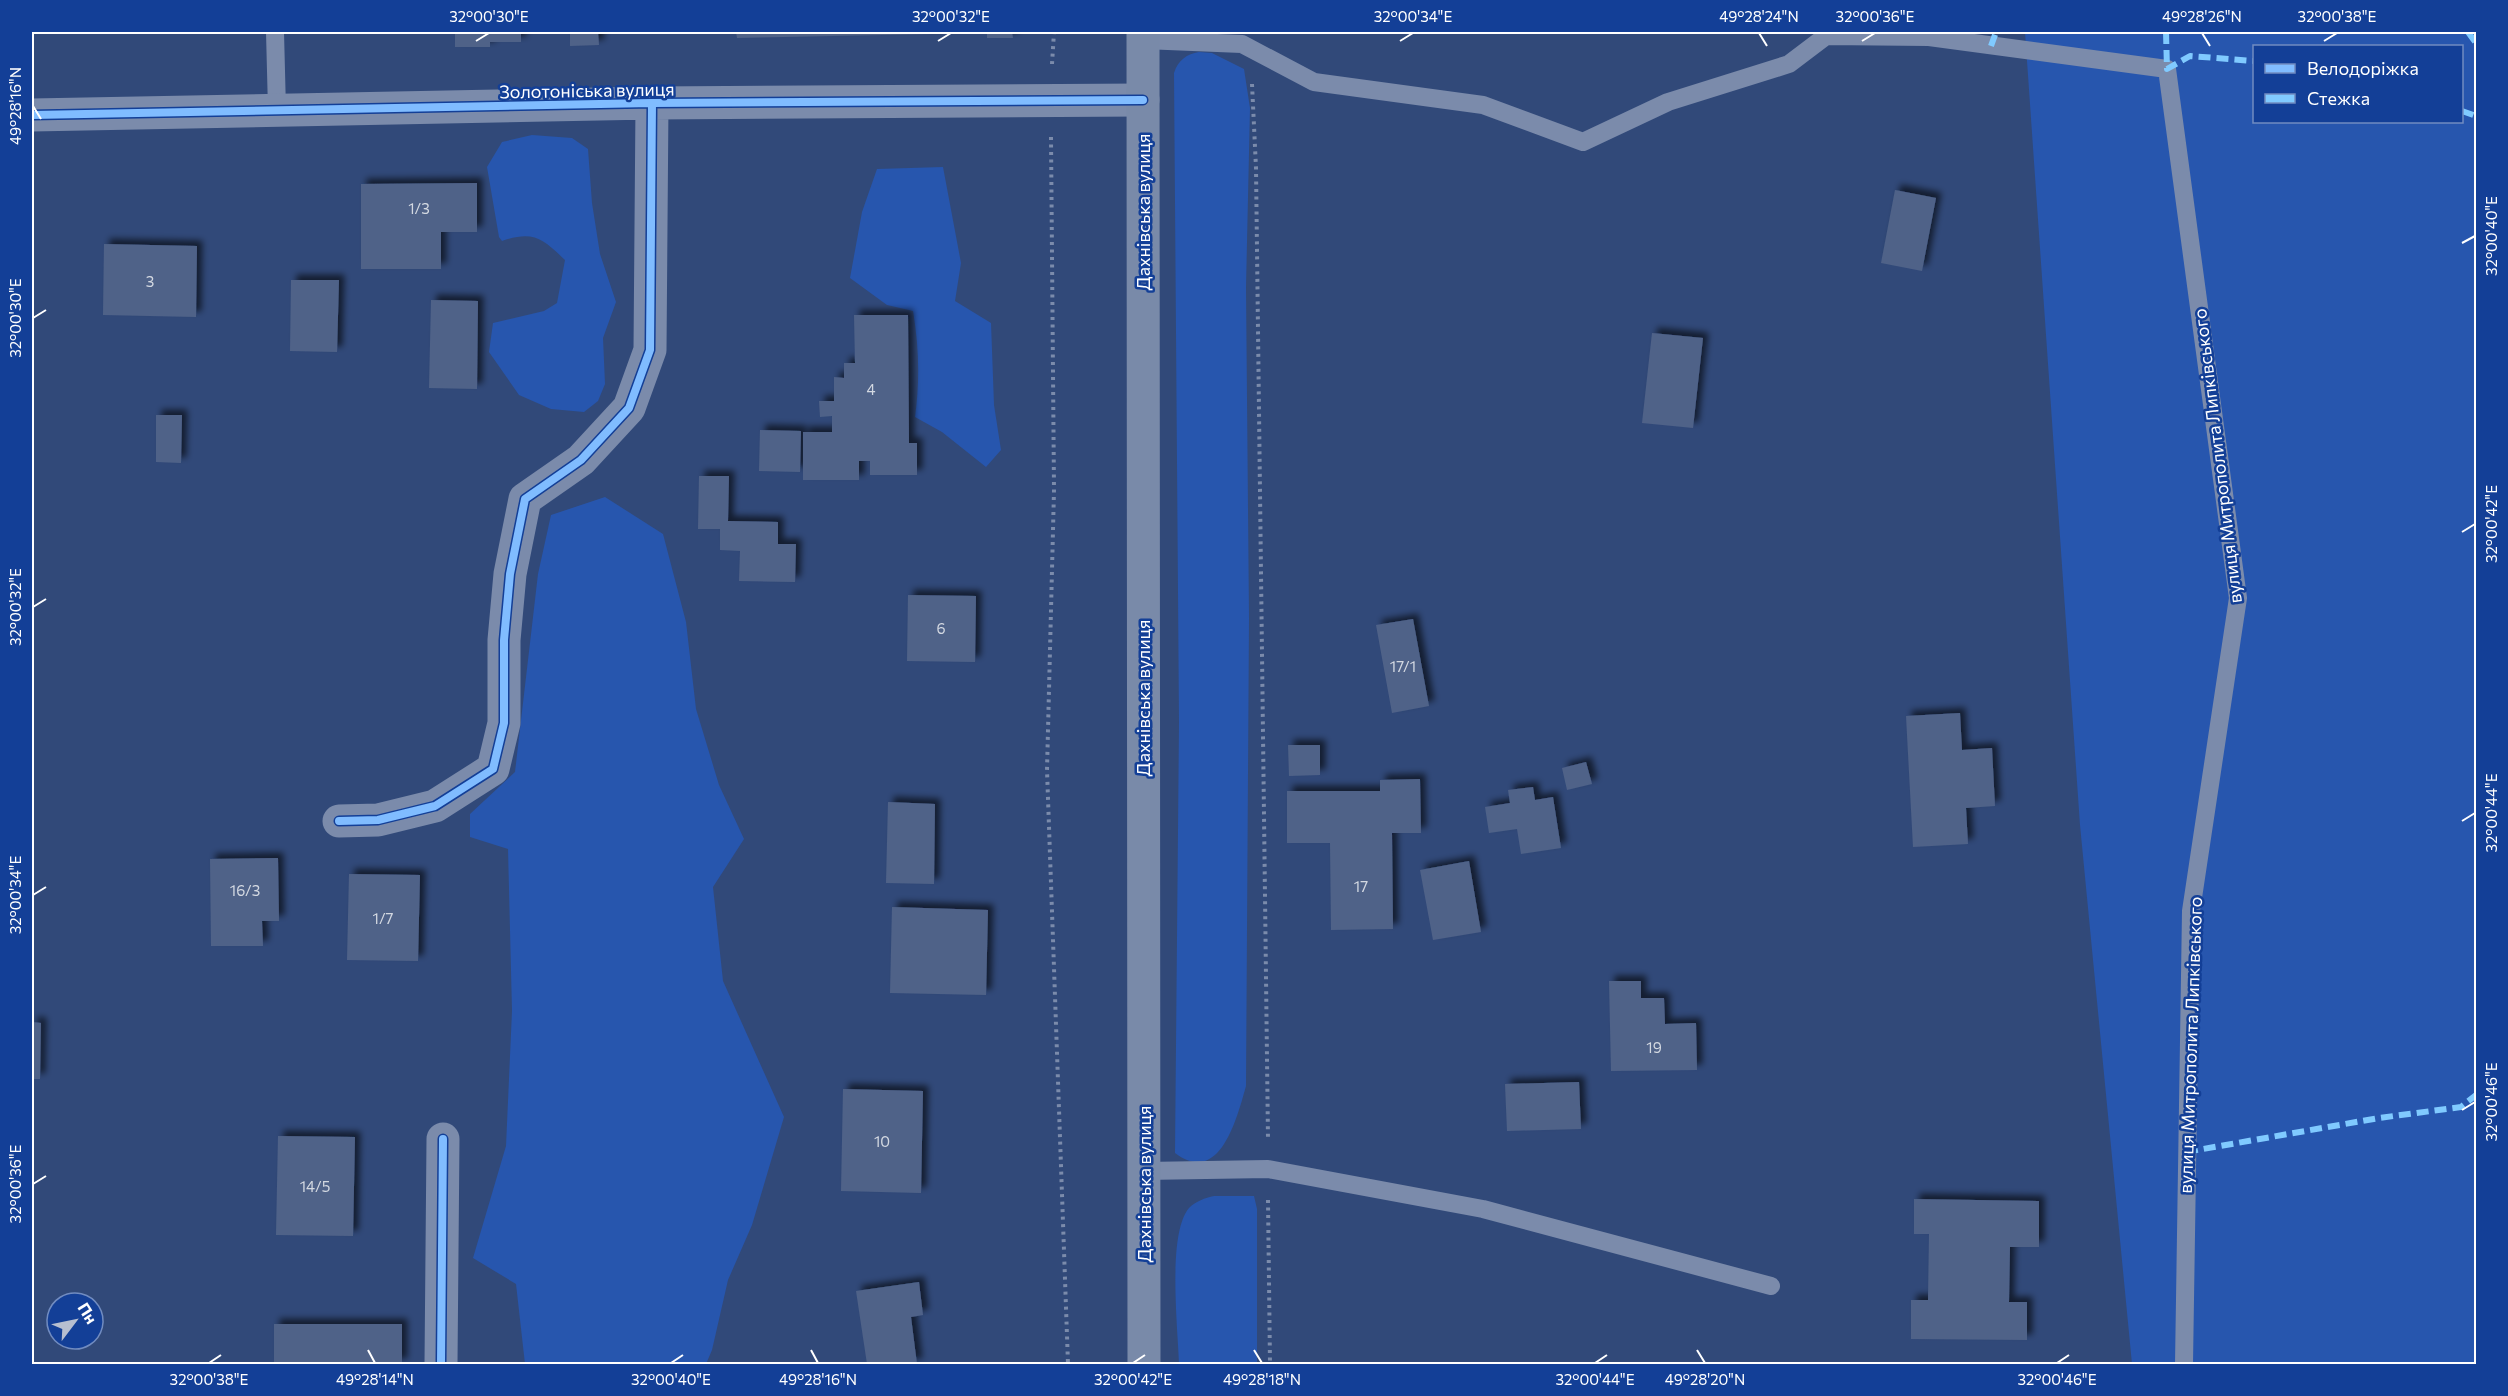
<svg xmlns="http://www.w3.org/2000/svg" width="2508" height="1396" font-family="Commissioner,sans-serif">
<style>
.green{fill:#2756ae;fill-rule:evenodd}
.building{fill:#4f6288;filter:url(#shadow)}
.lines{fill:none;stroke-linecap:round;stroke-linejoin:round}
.path{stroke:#7b8bab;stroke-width:4;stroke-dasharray:3 4.5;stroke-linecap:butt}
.service{stroke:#7b8bab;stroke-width:18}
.minor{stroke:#7b8bab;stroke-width:33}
.primary{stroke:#798aa9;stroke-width:33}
.quiet{stroke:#80caff;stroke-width:6;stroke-dasharray:12 6;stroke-linecap:butt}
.cycleway-casing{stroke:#133f97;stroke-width:11}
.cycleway{stroke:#80bcff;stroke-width:8}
.ticks{fill:none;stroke:#fff;stroke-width:2}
.labels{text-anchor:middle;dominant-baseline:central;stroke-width:5;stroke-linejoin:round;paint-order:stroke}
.number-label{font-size:15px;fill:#d3d8e1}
.street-label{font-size:18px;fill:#fff;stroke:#133f97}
.neatline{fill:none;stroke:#fff;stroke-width:2}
.ticks-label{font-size:15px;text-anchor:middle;fill:#fff}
</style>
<defs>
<filter id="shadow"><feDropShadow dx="5.5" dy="-5.5" stdDeviation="3" flood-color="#0009"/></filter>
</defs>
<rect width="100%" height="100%" fill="#314979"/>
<path class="green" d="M2025,32H2476V1364H2132L2080,825ZM2254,46H2462V122H2254Z
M1199,52L1212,53L1244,69L1250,108L1246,287L1249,618L1246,1086C1237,1118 1220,1187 1175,1153L1179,722L1174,73C1178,60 1187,54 1199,52Z
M532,135L572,138L588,149L592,203L600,254L616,302L603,338L605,384L598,401L584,412L551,409L519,395L489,352L493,323L544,311L557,303L565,260C543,239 534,230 502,241L499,237L487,167L502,142Z
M943,167L961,263L955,301L991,323L994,405L1001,450L986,467L942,432L915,417C920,380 919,347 913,311L887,305L850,278L862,212L877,169Z
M605,497L663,534L686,622L696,709L719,785L744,839L713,887L723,981L784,1117L752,1225L728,1280L712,1350L706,1364H525L516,1284L473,1258L506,1146L512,1011L508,849L470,837V814L515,772L538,574L551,515Z
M1214,1196H1254L1257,1209V1364H1179C1178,1329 1167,1234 1189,1208C1196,1201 1205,1198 1214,1196Z"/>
<path class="building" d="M455,32H521V42H490V47H455Z
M570,32H598L599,45L570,46Z
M736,32H932V34L737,38Z
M987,32H1012L1013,38H987Z
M477,183V232H441V269H361V184Z
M1895,190L1936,198L1922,271L1881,263Z
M104,244L197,246L196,317L103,315Z
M291,280H339L337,352L290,351Z
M431,300L478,301L477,389L429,388Z
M854,315H908L909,443H917V475H870V461H859V480H803V432H832V416L820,417L819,401H834V377L844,378V363H855Z
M1652,333L1703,338L1693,428L1642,423Z
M156,415H182L181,463L156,462Z
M760,430L801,431L800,472L759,471Z
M699,476H729L728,521L778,522V544H796L795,582L739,581L740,551L720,550V529H698Z
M908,595L976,596L975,662L907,661Z
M1413,619L1429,706L1392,713L1376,625Z
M1960,713L1962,750L1992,748L1995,806L1966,808L1968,844L1913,847L1906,716Z
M1288,745H1320V775L1289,776Z
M1586,762L1592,784L1567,790L1562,768Z
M1420,779L1421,833H1392L1393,929L1331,930L1330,843H1287V791H1380V780Z
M1533,787L1535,800L1553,797L1561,848L1521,854L1517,829L1489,833L1485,807L1510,803L1508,790Z
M888,802L935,804L934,884L886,883Z
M278,858L279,921H262L263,946H211L210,859Z
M1469,861L1481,932L1433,940L1420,870Z
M349,874L420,875L418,961L347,960Z
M892,907L988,910L986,995L890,993Z
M1609,981H1641V998H1664L1665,1024L1696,1023L1697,1070L1611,1071Z
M32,1022L41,1023L40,1079H32Z
M1579,1082L1581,1129L1507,1131L1505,1084Z
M843,1089L923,1091L921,1193L841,1191Z
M278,1136L355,1137L353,1236L276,1235Z
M1914,1199L2039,1201V1247H2010L2009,1302H2027V1340L1911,1339V1300H1928L1929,1234H1914Z
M919,1282L923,1315L911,1317L917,1364H867L856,1291Z
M274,1324H402V1364H274Z"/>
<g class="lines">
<path class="path" d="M1052,64L1054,32
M1252,84L1256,168L1268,1139
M1051,137L1054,490L1047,770L1068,1364
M1268,1200L1270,1364"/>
<path class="service" d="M275,32L277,110
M1143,40L1242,44L1314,82L1483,105L1583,142L1668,102L1789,64L1826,36L1929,37L2167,69L2238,598L2191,911L2184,1364
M1144,1171L1268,1169L1483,1209L1771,1286"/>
<path class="minor" d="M32,115L652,103L1143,100
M339,821L378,820L435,806L493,769L504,723V640L510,574L525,499L581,460L629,408L650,350L652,103
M441,1364L443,1139"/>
<path class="primary" d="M1143,32L1144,1364"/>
<path class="quiet" d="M2166,32L2167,69L2190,56L2254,61
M2468,32L2476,43
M1991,46L1996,32
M2462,111L2476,116
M2186,1152L2379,1118L2461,1107L2476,1095"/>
<g class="cycleway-casing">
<path id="cycleway" d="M32,115L652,103L1143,100
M339,821L378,820L435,806L493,769L504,723V640L510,574L525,499L581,460L629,408L650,350L652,103
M441,1364L443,1139"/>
</g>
<use href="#cycleway" class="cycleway"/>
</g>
<path class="ticks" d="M1759,33L1767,46M2202,33L2210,46M476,41L489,33M938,41L951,33M1400,41L1413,33M1862,41L1875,33M2324,41L2337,33M33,106L41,119M2462,243L2475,236M33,318L46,310M2462,532L2475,524M33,607L46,599M2462,821L2475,813M33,895L46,887M2462,1110L2475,1102M33,1184L46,1176M368,1350L375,1363M811,1350L818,1363M1254,1350L1262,1363M1697,1350L1705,1363M209,1363L221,1355M671,1363L683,1355M1133,1363L1145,1355M1595,1363L1607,1355M2057,1363L2069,1355"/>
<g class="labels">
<g class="number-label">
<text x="419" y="208">1/3</text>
<text x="150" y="281">3</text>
<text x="871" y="389">4</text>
<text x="941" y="628">6</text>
<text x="1403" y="666">17/1</text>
<text x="1361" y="886">17</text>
<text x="245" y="890">16/3</text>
<text x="383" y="918">1/7</text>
<text x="1654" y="1047">19</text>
<text x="882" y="1141">10</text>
<text x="315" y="1186">14/5</text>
</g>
<g class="street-label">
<text transform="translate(587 90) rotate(-1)">Золотоніська вулиця</text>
<text transform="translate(1143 212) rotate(-90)">Дахнівська вулиця</text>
<text transform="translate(2217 456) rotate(-97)">вулиця Митрополита Липківського</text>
<text transform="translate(1143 698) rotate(-90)">Дахнівська вулиця</text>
<text transform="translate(2190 1045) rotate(-88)">вулиця Митрополита Липківського</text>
<text transform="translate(1144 1184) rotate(-90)">Дахнівська вулиця</text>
</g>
</g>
<rect width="2508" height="1396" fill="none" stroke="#133f97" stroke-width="66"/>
<rect x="2253" y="45" width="210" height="78" fill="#133f97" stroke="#718cc1" stroke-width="1.5"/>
<rect x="2265" y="64" width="30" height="9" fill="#80bcff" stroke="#718cc1" stroke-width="1.5"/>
<text x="2307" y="75" font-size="18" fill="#ffffff">Велодоріжка</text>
<rect x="2265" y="94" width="30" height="9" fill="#80caff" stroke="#718cc1" stroke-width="1.5"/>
<text x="2307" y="105" font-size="18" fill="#ffffff">Стежка</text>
<g transform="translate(75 1321) rotate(58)"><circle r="28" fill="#133f97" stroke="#718cc1" stroke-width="1.5"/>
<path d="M0-4.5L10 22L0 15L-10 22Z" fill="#b7bfd0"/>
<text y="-9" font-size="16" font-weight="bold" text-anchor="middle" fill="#ffffff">Пн</text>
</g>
<rect x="33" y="33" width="2442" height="1330" class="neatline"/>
<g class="ticks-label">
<text x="489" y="22">32°00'30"E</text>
<text x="951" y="22">32°00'32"E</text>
<text x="1413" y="22">32°00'34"E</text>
<text x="1759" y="22">49°28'24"N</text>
<text x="1875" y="22">32°00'36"E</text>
<text x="2202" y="22">49°28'26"N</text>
<text x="2337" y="22">32°00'38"E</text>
<text transform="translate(16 106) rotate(-90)" y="5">49°28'16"N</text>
<text transform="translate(2492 236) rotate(-90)" y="5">32°00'40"E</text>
<text transform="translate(16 318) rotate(-90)" y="5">32°00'30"E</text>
<text transform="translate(2492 524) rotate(-90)" y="5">32°00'42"E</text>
<text transform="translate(16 607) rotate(-90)" y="5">32°00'32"E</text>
<text transform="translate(2492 813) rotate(-90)" y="5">32°00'44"E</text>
<text transform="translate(16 895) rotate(-90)" y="5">32°00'34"E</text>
<text transform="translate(2492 1102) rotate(-90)" y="5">32°00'46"E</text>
<text transform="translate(16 1184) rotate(-90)" y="5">32°00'36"E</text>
<text x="209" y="1385">32°00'38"E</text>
<text x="375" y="1385">49°28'14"N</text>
<text x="671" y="1385">32°00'40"E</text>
<text x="818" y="1385">49°28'16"N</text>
<text x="1133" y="1385">32°00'42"E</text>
<text x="1262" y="1385">49°28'18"N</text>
<text x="1595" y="1385">32°00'44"E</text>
<text x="1705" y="1385">49°28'20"N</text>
<text x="2057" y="1385">32°00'46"E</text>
</g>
</svg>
